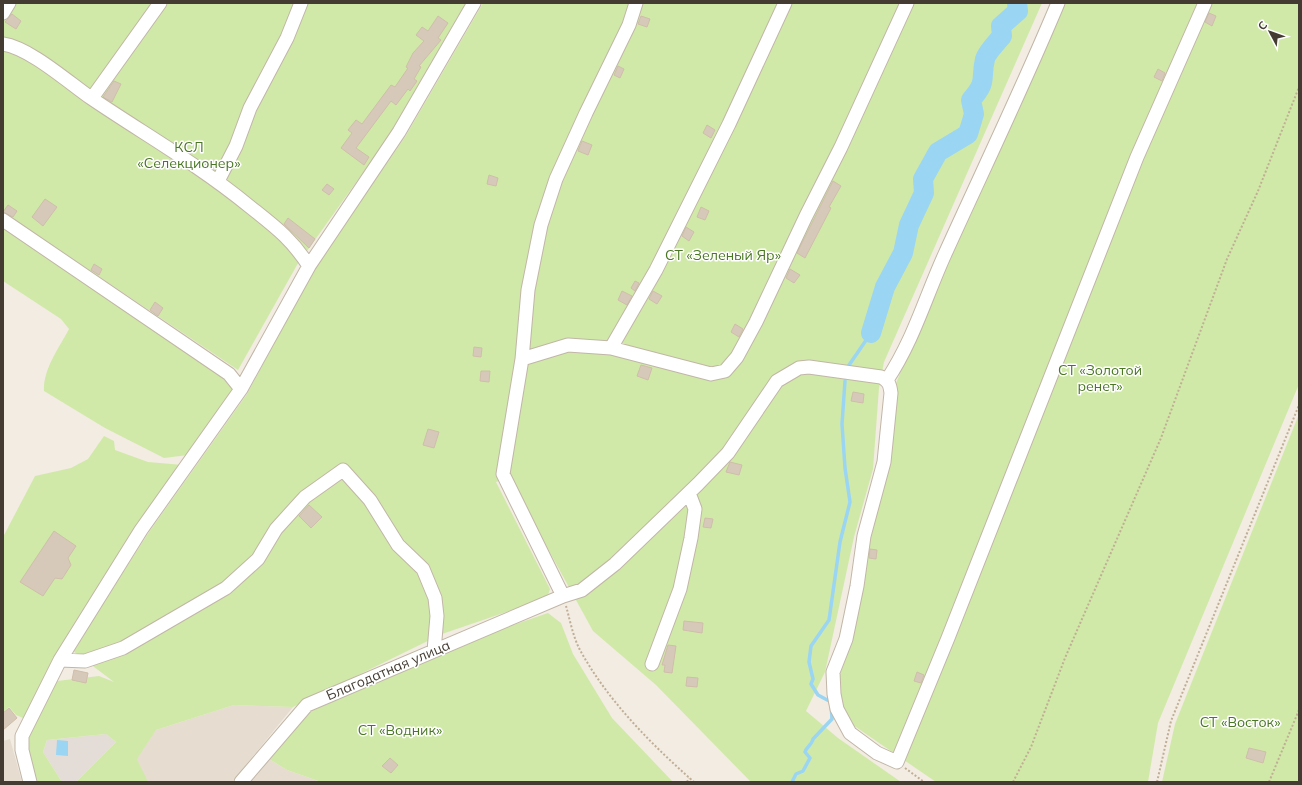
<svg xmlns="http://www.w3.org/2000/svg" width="1302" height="785" font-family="Mulish,sans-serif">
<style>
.residential{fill:#e6ddd0}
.industrial{fill:#e4ddd7}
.green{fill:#d1e9a8}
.water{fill:#9ad5f3}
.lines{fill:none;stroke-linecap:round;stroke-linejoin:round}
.stream{stroke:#9ad5f3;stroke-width:3.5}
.river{stroke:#9ad5f3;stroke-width:20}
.building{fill:#d7c9ba;stroke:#cfbeaa}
.minor-casing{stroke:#c1b6a7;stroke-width:15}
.path{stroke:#c0ae95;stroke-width:2;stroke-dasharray:2 2;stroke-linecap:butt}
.minor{stroke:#fff;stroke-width:13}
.labels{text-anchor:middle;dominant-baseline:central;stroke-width:3;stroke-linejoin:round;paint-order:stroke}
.park-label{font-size:14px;fill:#4a7724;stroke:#fff}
.street-label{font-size:14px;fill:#443c32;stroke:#fff}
</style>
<rect width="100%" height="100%" fill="#f2ece2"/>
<path class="residential" d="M234,705L293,707L232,782H76L156,730Z
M10,739L22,782H3V741Z
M269,759L287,770L321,782H249Z"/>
<path class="industrial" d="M106,734L116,742L76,782H62L43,752L47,740Z"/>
<path class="green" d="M3,3H469L387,139L297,265L238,370L3,212Z
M483,3H1042L884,362L879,388L873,469L854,537L825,672L806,711L838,738L901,782H751L656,685L593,631L509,478L496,482L550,589L547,598L442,634L293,707L234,705L156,730L137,759L148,782H76L116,742L106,734L47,740L43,752L62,782H36L26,739L57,681L99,676L114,682L73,651L149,532L247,394L316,266L405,137Z
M1061,3H1299V384L1158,723L1148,782H936L850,723L842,704L838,680L852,641L863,567L894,388L943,270Z
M3,224L234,386L233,392L188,455L164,458L105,428L44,391C43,369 59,348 69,329L61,319L3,281Z
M1299,414V782H1162L1175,724Z
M104,436L114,441L115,450L148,462L183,465L32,710L23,718L16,715L9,707L3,712V537L35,476L71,468L88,459Z
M548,613L561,623L573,654L612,718L673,782H321L287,770L269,759L311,711L507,627Z"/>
<path class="water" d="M57,740L68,741V756L56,755Z"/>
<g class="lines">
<path class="stream" d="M847,368L871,333
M792,782L796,774L803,771L810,758L805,752C806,747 812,745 813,739L832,719L831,702L818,695L811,684L813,679L809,662L811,646L829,620L840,542L850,502L845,468L842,424L845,381"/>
<path class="river" d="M871,333L885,287L903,253L909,225L924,193L923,179L938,152L968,134L974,114L971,100C988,80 980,81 985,59C987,52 997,42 1002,36L1001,26L1018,11L1017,3"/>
</g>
<path class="building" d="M1209,13L1216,16L1212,26L1205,22Z
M12,14L21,21L16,29L5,22Z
M438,16L448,23L438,38L441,40L419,66L421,67L414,79L417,81L410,91L408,89L396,105L391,101L356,148L369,157L364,165L341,148L352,133L348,130L356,120L362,124L391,85L395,87L408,68L406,67L413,53L424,41L416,35L422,27L428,31Z
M641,16L650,19L647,27L638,24Z
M618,66L624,69L620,78L614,75Z
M1158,69L1165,73L1162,81L1154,77Z
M114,81L121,84L112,102L103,97Z
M707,125L715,130L711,138L703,133Z
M582,141L592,145L588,155L578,151Z
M489,175L498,178L496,186L487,184Z
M833,181L841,186L829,207L831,208L805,258L797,253Z
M327,184L334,189L329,195L322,190Z
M45,199L57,207L43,226L32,217Z
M8,205L17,211L13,217L3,212Z
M701,207L709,211L705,220L697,217Z
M288,218L315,239L309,248L284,224Z
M686,227L694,232L689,241L682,236Z
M94,264L102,269L99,275L91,270Z
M790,269L800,275L794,283L786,278Z
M635,281L639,283L635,291L631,288Z
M622,291L632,296L627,305L618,300Z
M653,291L662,296L657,304L649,299Z
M155,302L163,308L158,316L150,310Z
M735,324L743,329L739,337L731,332Z
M474,347L482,348L481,357L473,356Z
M641,365L652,368L648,380L637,376Z
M481,371H490L489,382L480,381Z
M853,392L864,394L863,403L851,401Z
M428,429L439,432L434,448L423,445Z
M730,462L742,465L739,475L726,472Z
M309,505L322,517L311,528L299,516Z
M705,518L713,519L711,528L703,527Z
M54,531L76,546L68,558L71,565L62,579L55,578L43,596L20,582Z
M870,549L877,550L876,559L869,558Z
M684,621L703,623L702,633L683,630Z
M668,645L676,646L672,673L664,672L665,665H662Z
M74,670L88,673L86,683L72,680Z
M917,672L924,675L921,683L914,681Z
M687,677L698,678L697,687L686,686Z
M9,708L17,718L3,730V713Z
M1249,748L1266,752L1263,763L1246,758Z
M390,758L398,765L391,773L382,766Z"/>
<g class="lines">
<g class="minor-casing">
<path id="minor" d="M3,13L9,3
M3,44C30,48 68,82 91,98C144,134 199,165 249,206C274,226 291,238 309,266L241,389L141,530L60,660L22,736V750L30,782
M92,98L160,3
M218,181L236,146L250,108L287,38L301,3
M3,220L229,374L241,389
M309,266L399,132L474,3
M611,348L656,270L729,124L785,3
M522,359L568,345L611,348L711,374L725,371L737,357L756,322L806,216L841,147L907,3
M887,380C914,339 925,298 945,254C983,170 1023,87 1058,3
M563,596L503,474L522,359L528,290L541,225L556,179L586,113L629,25L636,3
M60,660L85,661L123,648L226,588L258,559L276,529L305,497L343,470L370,500L398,545L423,569L435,598L437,616L434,651
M652,664L680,589L691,538L695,509L689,493
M241,782L307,705L563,596L582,590L615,564L698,484L728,453L777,381L799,368L809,367L881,377C889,381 890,385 891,393L884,462L864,536L857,586L846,639L833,672L834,694L837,709L850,733L877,753L897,762L948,638L1137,157L1205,3"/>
</g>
<path class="path" d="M566,606C570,620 573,637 580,650C608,701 651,744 694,782
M905,768L924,782
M687,782L689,778
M1013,782L1031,747L1065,658L1161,438L1227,259L1258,191L1299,87
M1157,782L1171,721L1299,405
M1269,782L1299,710"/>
<use href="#minor" class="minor"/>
</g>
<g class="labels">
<g class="park-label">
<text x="189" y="147">КСЛ<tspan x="189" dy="16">«Селекционер»</tspan></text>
<text x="723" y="255">СТ «Зеленый Яр»</text>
<text x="1100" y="370">СТ «Золотой<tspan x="1100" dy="16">ренет»</tspan></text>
<text x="1240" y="722">СТ «Восток»</text>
<text x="400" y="730">СТ «Водник»</text>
</g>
<g class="street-label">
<text transform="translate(388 670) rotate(-23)">Благодатная улица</text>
</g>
</g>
<rect width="1302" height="785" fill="none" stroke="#443c32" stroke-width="8"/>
<g transform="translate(1270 32) rotate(311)" stroke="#ffffff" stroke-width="3" paint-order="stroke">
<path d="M0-3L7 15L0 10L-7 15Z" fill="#443c32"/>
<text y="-6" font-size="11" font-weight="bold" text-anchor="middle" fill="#443c32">С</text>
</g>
</svg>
